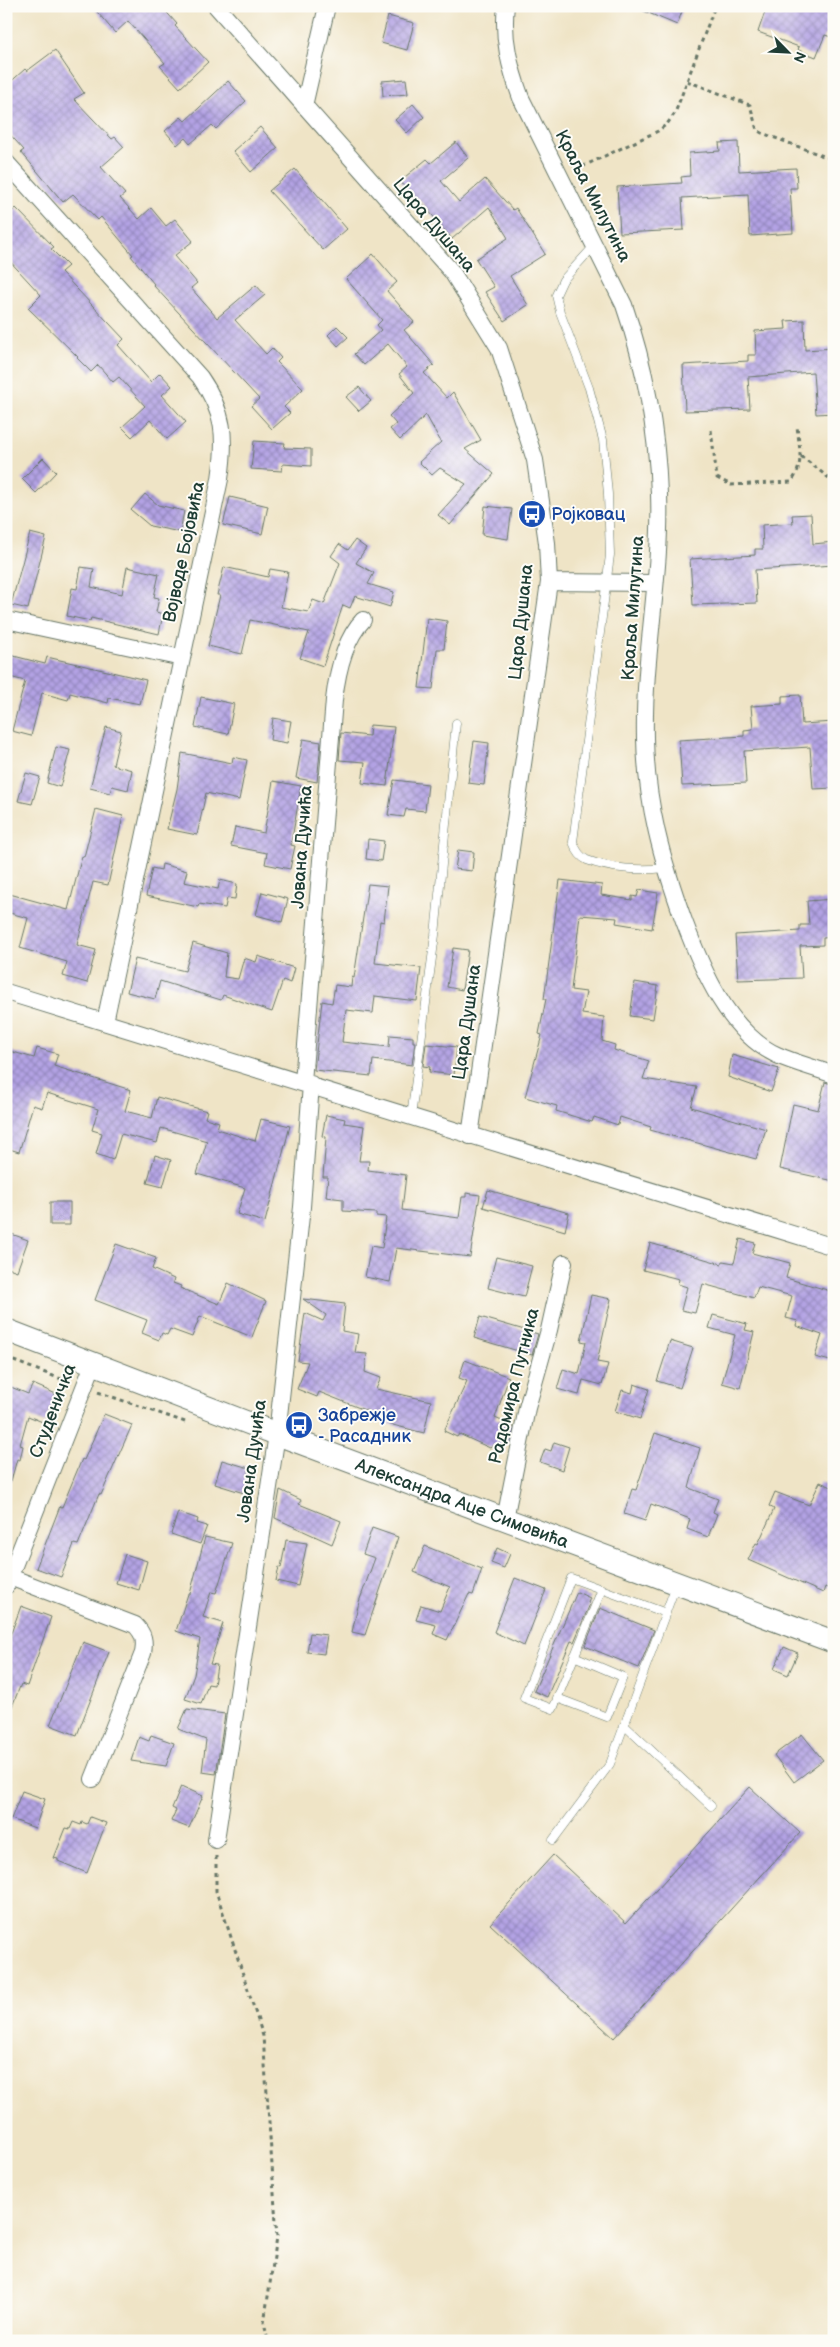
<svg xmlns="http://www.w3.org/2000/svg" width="840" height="2347" font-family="'Balsamiq Sans',sans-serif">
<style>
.building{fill:url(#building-cross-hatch)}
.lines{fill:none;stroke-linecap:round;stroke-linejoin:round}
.lane-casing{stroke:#687767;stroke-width:9}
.street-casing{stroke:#687767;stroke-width:18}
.secondary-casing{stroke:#687767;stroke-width:24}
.path{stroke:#687767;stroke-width:3;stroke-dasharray:4 4;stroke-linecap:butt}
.lane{stroke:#fff;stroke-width:8}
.street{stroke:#fff;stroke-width:16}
.secondary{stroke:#fff;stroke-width:22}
.labels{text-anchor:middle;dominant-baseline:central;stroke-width:4;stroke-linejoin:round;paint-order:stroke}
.street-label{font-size:18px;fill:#1f3d34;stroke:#fdfcf7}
.transit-label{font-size:18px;fill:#164399;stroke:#fdfcf7;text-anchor:start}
</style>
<defs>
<pattern id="building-cross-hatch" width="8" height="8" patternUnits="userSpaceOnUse" patternTransform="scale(1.25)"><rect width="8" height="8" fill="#b3a2e4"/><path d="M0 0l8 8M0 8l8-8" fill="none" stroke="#9185ba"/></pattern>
</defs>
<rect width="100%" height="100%" fill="#fdfcf7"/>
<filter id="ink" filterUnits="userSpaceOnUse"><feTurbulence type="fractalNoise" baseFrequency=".02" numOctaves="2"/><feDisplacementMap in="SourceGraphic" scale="10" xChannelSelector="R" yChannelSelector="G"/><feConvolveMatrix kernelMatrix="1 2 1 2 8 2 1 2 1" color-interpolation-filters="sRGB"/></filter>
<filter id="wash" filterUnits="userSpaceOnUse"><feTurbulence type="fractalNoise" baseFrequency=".0096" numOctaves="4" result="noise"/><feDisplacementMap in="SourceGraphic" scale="20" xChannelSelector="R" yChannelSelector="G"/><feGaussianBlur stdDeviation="1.12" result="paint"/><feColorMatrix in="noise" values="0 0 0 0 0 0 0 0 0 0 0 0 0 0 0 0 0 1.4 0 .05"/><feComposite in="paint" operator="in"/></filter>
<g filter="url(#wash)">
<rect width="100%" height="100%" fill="#efe4c6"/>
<g id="blocks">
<path class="building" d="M92,6H161L177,24L175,26L208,62L180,88L160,66L165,63L128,21L115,33Z
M632,6H684L677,25Z
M767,6H826L834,9V38L825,35L816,57L798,50L799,47L758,32Z
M388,16L414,23L407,50L381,43Z
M55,50L84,93L74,99L112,139L115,137L124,147L101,167L125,194L120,198L139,219L151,208L166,226L175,219L193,241L174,256L197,283L191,288L217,318L256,285L265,295L235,320L266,354L272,348L281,358L277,362L303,389L284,407L290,413L272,429L251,406L259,399L153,285L154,284L131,256L133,255L101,217L98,220L73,194L63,202L21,152L24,150L6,130V86L25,69L27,71Z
M406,79L408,94L383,96L382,81Z
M228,81L246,101L216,129L212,125L190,144L185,138L177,145L165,131L181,117L185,121Z
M413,104L424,117L407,133L395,120Z
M260,127L278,148L251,172L233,151Z
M456,142L468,158L441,181L459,202L485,179L513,210L516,208L545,254L510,276L528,305L504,321L485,292L494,287L476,259L508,238L489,207L452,239L418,198L415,200L400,181L427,159L431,163Z
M738,142L739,171L796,168L797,188H790L793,233L750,236L748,194L682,198L684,230L620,233L617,187L682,183L681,177L690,176L689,153L720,151L719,143Z
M295,169L347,229L323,250L269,191Z
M16,208L54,247L51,249L68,266L61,272L124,339L118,345L151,382L160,373L172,386L162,395L186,422L167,439L150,420L132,437L122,427L145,406L119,377L113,382L98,365L91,372L77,358L78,357L28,308L41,295L6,257V217Z
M373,254L397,282L387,291L414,322L404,330L434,365L424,373L447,398L453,392L481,440L465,449L494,474L450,525L438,515L466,484L440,468L432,475L419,462L441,442L426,415L400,440L390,429L396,424L389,416L414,393L399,374L407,367L388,344L364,365L354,354L381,330L377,325L382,320L346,279Z
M804,320L805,350L834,348V413L816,414L813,372L748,377L750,409L685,411L683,365L748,361V355H756L755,331L786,329L785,321Z
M337,326L348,337L338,346L328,335Z
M359,387L371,401L359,411L346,397Z
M254,441L285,443L284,448L311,449V466L283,464L282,471L251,469Z
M43,458L56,472L36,493L22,479Z
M145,494L158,505L184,511L180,532L150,526L131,510Z
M230,497L268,506L262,534L223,525Z
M485,506L512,509L508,539L482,535Z
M811,514L813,544L834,542V565L755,570L757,603L693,605L690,559L755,555V549H763L762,525L793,523L792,515Z
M30,533L46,537L28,609L11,605Z
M355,540L366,548L356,563L374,573L368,584L394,592L390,607L355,596L350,608L343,605L323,666L300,658L309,632L250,620L242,654L208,646L220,595H217L224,567L268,577L270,569L288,572L281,607L308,612L313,600L324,604L340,563L331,556L339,544L348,550Z
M81,567L94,569L91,587L122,594L127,567L159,574L154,597L159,598L156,612L163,614L159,634L91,618L90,621L67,616L72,588L77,589Z
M427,618L447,621L444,649H437L433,689L419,688Z
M6,654L45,664L47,657L146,680L140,704L109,698L108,703L70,693L68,700L42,693L31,736L12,731L25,681L6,676Z
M800,695L802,724L834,722V788L813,789L810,747L744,751L746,783L682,786L679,740L744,736V730L753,729L751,706L782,704V696Z
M201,697L234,704L228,734L195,727Z
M273,718L291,721L287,743L270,740Z
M370,725L394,727L387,786L362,783L365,762L339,760L341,733L369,736Z
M106,727L121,731L113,765L132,770L128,790L112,786L110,793L90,788Z
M303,739L321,742L317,782L296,778Z
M474,741L489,743L484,785L468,783Z
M56,747L70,750L60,787L47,783Z
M182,753L232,763L233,757L247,760L239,800L206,793L197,835L167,829L177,789Z
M26,773L40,777L32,804L18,801Z
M394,780L428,784L425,811L406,809L404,817L388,815Z
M273,781L301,786L291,845L295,846L290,869L265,864L267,853L231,846L235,827L264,833Z
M96,809L123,816L108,885L93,882L77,945L96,950L87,983L63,976L67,962L20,948L28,918L6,912V893L68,910L82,856L84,857Z
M368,839L384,841L381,861L366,859Z
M458,850L474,852L472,871L455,869Z
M162,864L187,871L184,882L218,889L220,880L237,884L235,899L227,898L225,908L199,904L198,907L146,896L152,868L161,870Z
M560,880L602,885L601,895L632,900V896L637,897L639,890L658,893L652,929L616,923L617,918L580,915L571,990L586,992L582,1014L604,1017L602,1041L615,1045L614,1050L649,1061L643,1079L697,1087L691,1107L766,1129L756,1159L650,1130L651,1127L620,1117L618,1125L594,1117L592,1122L556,1111L557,1106L525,1097L542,1035L539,1034L546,999H544Z
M368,884L388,886L384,922L380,921L375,963L421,968L417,1001L375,996L373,1013L346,1010L342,1042L389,1047L390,1035L413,1037V1042H415L412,1065L373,1060L371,1076L314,1070L322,1001L332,1003L335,985L351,987L352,977L354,978Z
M262,892L288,899L282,922L256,915Z
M834,899V937L823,938V945L800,946L802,978L738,980L735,935L800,931V925H809L807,901Z
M193,943L227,953L224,977L238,979L244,958L256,962L258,956L294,968L290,983L283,980L272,1012L223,995L221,1000L160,981L155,999L127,992L135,959L185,971Z
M453,948L468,950L462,990L447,987Z
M635,982L658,986L653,1019L630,1016Z
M426,1044L457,1047L454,1075L429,1072L430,1067L423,1066Z
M37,1048L58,1054L54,1066L131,1090L125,1111L152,1118L157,1097L207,1111L205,1118L219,1122L217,1129L255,1141L261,1119L290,1126L265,1222L237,1214L245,1188L197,1174L207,1141L161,1128L157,1143L121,1134L113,1160L96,1154L102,1133L92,1130L98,1109L47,1093L42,1108L33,1105L19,1152L6,1148V1050L34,1058Z
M732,1055L779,1069L771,1092L728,1077Z
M825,1082L834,1085V1181L780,1169L793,1104L818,1110Z
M326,1115L345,1119L344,1123L364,1126L359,1161H369L368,1170L406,1175L402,1210L459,1218L462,1197H466V1193L480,1195L470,1257L396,1248L390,1282L365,1277L371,1246L382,1248L386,1217L376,1216V1213L343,1211V1199L326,1197L328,1177H323L326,1137L322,1136Z
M155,1155L171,1160L163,1187L147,1183Z
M488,1190L569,1213L565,1231L483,1207Z
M50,1202H70V1225H50Z
M6,1232L28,1240L17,1271L6,1267Z
M740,1239L755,1243L752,1253L790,1263L786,1278L834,1292V1362L815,1357L822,1335L796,1326L798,1321L786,1318L792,1296L758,1287L754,1298L703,1284L695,1313L681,1310L687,1287L678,1284L679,1279L643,1270L650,1243L722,1264L723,1261L734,1263Z
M116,1244L156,1258L152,1269L174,1279L173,1283L181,1286L180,1288L219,1304L228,1283L266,1301L252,1337L200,1316L192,1337L170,1329L167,1335L162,1333L159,1340L142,1333L147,1320L95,1300Z
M496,1257L532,1266L524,1297L488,1288Z
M591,1295L611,1299L597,1362L608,1364L602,1385L583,1380L579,1395L557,1389L563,1369L579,1374L586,1342L581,1341Z
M303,1299L345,1304L342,1331L358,1334L355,1353L367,1354L365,1372L381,1378L376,1389L431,1401L424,1433L389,1424L390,1420L319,1392L317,1397L297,1389L308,1362L298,1361L305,1313L323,1321L326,1315Z
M713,1315L747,1324L745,1330L754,1332L740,1388L722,1383L735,1335L709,1328Z
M480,1317L538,1334L532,1355L474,1338Z
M670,1341L693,1348L680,1388L657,1381Z
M465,1360L509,1377L495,1418L513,1426L509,1443L505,1441L501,1449L494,1445L490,1448L459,1434L457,1437L444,1431L467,1381L459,1378Z
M33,1384L56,1394L45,1423L28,1416L20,1445L23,1446L20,1460L17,1459L11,1481L6,1480V1385L28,1394Z
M634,1384L649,1389L640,1419L615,1411L622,1390L632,1393Z
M104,1414L132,1425L101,1495L99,1494L78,1545L74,1544L61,1577L36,1568L60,1506L62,1507L82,1459L84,1460Z
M655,1433L700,1448L689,1488L718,1499L713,1512L717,1514L708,1537L687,1529L690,1519L651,1504L645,1521L624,1514L632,1489L636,1490Z
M554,1442L569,1447L562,1470L540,1462L545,1449L551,1451Z
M222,1460L249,1468L248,1473L254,1474L247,1494L215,1484Z
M820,1482L834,1488V1574L828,1588L825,1587L823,1593L748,1560L756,1543L758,1544L774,1509L769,1506L775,1492L809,1505Z
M280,1490L301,1500L299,1504L341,1521L332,1544L275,1518Z
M178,1512L198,1519L197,1523L207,1526L200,1544L171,1534Z
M372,1528L398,1537L365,1635L352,1632L359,1602L375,1558L363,1554Z
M205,1537L232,1543L216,1593L211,1592L203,1617L223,1623L210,1664L217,1665L214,1685L208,1684L201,1704L185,1699L194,1675L200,1639L176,1631L188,1594H190Z
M286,1540L307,1543L298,1586L276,1581L279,1567L281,1568Z
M425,1546L482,1569L473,1595L469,1594L447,1640L433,1634L436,1625L416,1620L421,1605L440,1611L450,1587L414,1572Z
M497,1548L510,1554L504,1568L491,1563Z
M125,1554L147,1561L139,1590L116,1583Z
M515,1578L546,1590L524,1646L494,1632Z
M577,1592L590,1598L588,1603L590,1604L574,1642L571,1641L547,1697L534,1691Z
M21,1606L51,1617L27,1686L21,1684L7,1719L6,1647Z
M600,1608L654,1630L639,1668L585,1646Z
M310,1633L327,1635L324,1654L307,1652Z
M83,1642L109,1652L77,1735L50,1725Z
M784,1647L798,1653L788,1675L774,1669Z
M187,1709L225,1714L216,1774L202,1772L206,1740L178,1729Z
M802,1734L823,1760L794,1782L774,1755Z
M151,1735L174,1743L166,1766L131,1761L139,1737L149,1741Z
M181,1786L203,1796L189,1828L171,1821L176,1810L172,1808Z
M750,1787L800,1833L614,2038L490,1924L553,1855L626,1923Z
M22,1791L45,1799L35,1828L11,1819Z
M90,1817L106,1823L87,1873L58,1861V1859L54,1858L66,1828L70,1829L73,1822L81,1825L82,1822L87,1824Z"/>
</g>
</g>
<g filter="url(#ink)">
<use href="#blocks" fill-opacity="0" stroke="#687767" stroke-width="1"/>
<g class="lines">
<g class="lane-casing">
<path id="lane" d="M595,245L563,280L556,295L560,312L589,388L603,440L608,494L610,555L573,842C576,850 580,857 587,860C610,869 641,871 665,868
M411,1117L435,935L456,723
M602,1589L553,1709L524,1698L571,1578L666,1613
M557,1698L607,1717L623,1677L574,1656
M624,1725L711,1806
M553,1840L610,1764L676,1585"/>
</g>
<g class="street-casing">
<path id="street" d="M216,6L452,272L499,348L535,460L547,543L549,582L470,1136
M506,6C502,38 510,68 521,98L624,305C645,366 657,430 659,494C662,575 643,656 645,738C646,803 662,860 684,921C702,969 728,1032 777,1055C795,1063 815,1068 834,1075
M304,106L327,6
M6,162L200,377C225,413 226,437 220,479L105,1022
M549,582L654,583
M6,620L182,658
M6,992L834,1247
M303,1082L334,700C337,674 344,640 363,620
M505,1519L527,1408L549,1330L564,1263
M10,1577L135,1625C144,1634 145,1641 143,1653L93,1779
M6,1586L94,1362
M216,1840L277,1434L302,1207L311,1084"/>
</g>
<g class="secondary-casing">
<g id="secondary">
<path id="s1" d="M6,1330L277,1434L834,1642"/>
</g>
</g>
<path class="path" d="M687,81L750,105L757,130L762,133L834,160
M575,170L658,131L667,124L675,113L715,6
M711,430L717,478L731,485L791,482C805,465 799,446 797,426
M801,456L834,482
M6,1358L69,1382
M98,1392L185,1422
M216,1856V1891L263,2036L277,2237L264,2323L268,2341"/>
<use href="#lane" class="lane"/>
<use href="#street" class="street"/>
<use href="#secondary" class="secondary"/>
</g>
</g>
<defs>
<g id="bus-disc" transform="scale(1.4375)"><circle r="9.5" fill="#1a4fb4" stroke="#fdfcf7"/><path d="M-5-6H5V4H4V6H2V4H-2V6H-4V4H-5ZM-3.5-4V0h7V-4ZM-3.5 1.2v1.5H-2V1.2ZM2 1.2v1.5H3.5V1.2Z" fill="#fff"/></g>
</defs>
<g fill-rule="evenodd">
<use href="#bus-disc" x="532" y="514"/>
<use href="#bus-disc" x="299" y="1425"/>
</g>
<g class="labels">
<g class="street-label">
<text transform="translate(593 196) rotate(63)">Краља Милутина</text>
<text transform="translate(434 225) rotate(50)">Цара Душана</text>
<text transform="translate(184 552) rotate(-78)">Војводе Бојовића</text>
<text transform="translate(633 608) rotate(-86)">Краља Милутина</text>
<text transform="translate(521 622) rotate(-84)">Цара Душана</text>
<text transform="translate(302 847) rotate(-86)">Јована Дучића</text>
<text transform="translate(467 1022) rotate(-82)">Цара Душана</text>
<text transform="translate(514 1386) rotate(-76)">Радомира Путника</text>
<text transform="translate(53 1411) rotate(-69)">Студеничка</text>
<text transform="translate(252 1461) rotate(-82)">Јована Дучића</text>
<text stroke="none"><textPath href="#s1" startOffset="488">Александра Аце Симовића</textPath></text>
</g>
<g class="transit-label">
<text x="551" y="514">Ројковац</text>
<text x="318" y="1415">Забрежје<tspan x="318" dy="21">- Расадник</tspan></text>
</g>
</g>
<rect width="840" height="2347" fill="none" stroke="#fdfcf7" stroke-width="25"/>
<g transform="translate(788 52) rotate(114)" stroke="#fdfcf7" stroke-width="4" paint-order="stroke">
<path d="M0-4L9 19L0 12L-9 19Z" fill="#1f3d34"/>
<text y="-8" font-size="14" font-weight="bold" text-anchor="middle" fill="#1f3d34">N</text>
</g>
</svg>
